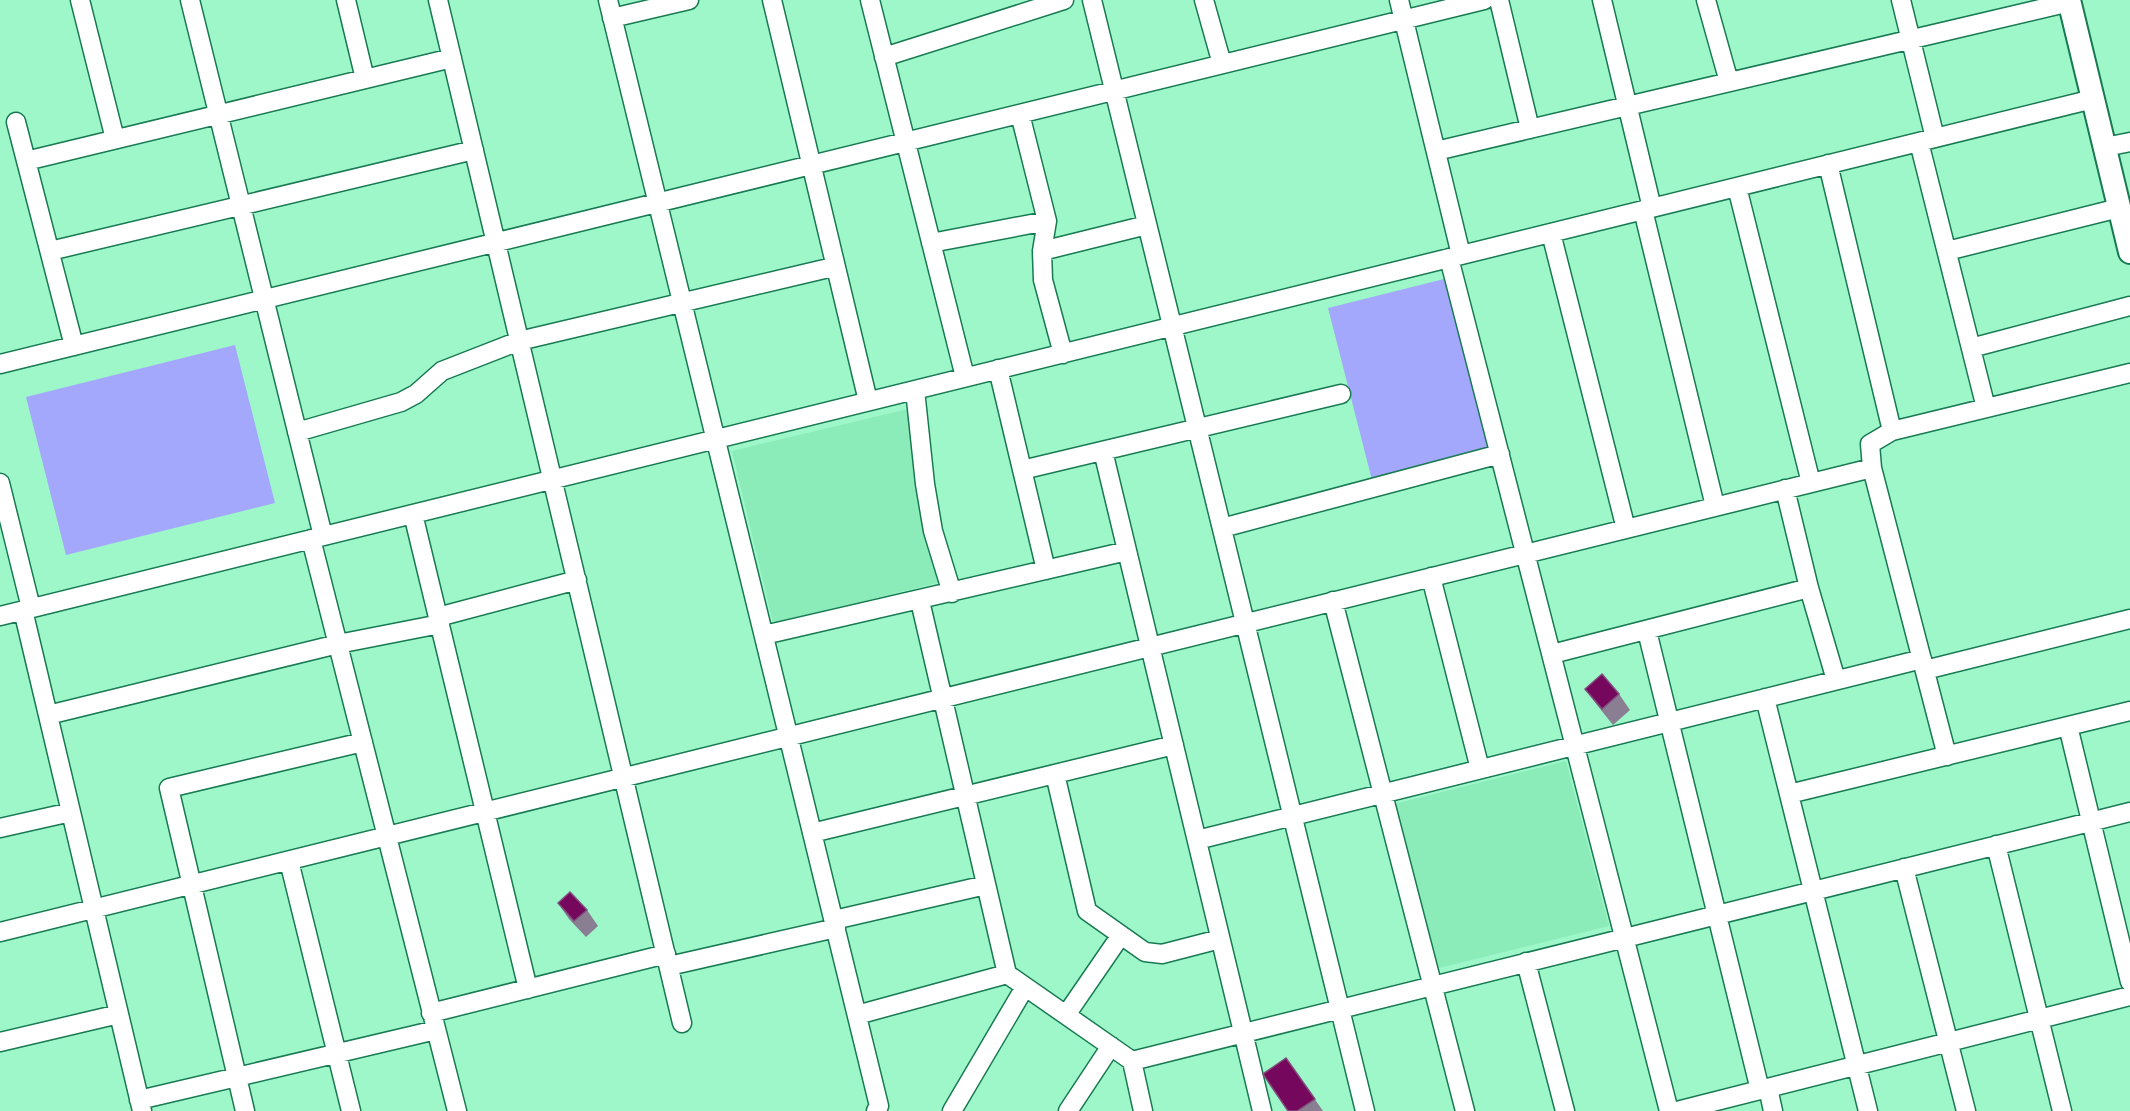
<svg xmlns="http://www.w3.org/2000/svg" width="2130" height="1111" font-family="'Asap Condensed',sans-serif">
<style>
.built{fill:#8becba}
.green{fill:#a3a8fc}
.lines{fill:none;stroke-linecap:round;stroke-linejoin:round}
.minor-casing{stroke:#187a52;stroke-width:21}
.tertiary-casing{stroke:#187a52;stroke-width:26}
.minor{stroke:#fff;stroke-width:18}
.tertiary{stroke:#fff;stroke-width:22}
.wall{fill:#8a7f92}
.building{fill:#75075c;stroke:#814f7d;stroke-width:1.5}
</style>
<rect width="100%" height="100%" fill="#9ef7c9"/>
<path class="built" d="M912,408L954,579L773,623L732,451Z
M1566,761L1609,926L1435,969L1394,804Z"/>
<path class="green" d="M1448,278L1492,450L1372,480L1328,308Z
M235,345L275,503L66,555L26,397Z"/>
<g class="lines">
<g class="minor-casing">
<path id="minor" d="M80,0L115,139
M190,0L323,536
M346,0L365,79
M438,0L682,1023
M608,0L879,1106L876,1111
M772,0L868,401
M870,0L965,377
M1092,0L1365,1111
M1204,0L1222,64
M1399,0L1461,255
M1499,0L1530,129
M1602,0L1652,208
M1706,0L1729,82
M1901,0L1935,138
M612,18L689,0
M884,57L1064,0
M1020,114L1047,221L1042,251L1043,280L1063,354
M16,122L74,346
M1919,142L1986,408
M2105,147L2130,142
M1436,151L2070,2
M26,161L452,58
M1828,164L1892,431
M1737,187L1811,483
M1643,210L1715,506
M1551,233L1626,529
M931,243L1047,221
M50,251L474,150
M1042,251L1147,225
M1947,251L2119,208
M1449,258L1669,1111
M1971,348L2130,306
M0,364L1484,0
M998,369L1046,570
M915,390L925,484L933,531L952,593
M297,432L401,402L416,394L442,371L519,341L833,267
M1103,451L1262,1111
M1022,470L1341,394
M0,483L31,608
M1785,489L1809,588L1836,680
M413,514L528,989
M1222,528L1500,454
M311,539L457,1111
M1431,577L1480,769
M920,601L1007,974L1132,1061L1143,1111
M1333,601L1465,1111
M23,610L142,1111
M0,616L2093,99
M438,617L577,580
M1647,631L1760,1090
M764,635L1127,551
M1552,654L1809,588
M1925,670L2130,619
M1765,698L1868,1111
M48,715L338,644L440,624
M2068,726L2130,982
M1947,756L1872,468L1870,444L1892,431L2130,373
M1055,774L1087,911L1145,952L1162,954L1220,939
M1789,794L2130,711
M0,828L71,812
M812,833L1174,745
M1197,840L1922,659
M1996,845L2062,1111
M289,861L351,1111
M1904,868L1966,1111
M834,920L986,885
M0,932L1872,468
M1526,962L1565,1111
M669,966L836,928
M431,1013L666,954
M857,1015L1007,974
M1066,1015L1121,935
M0,1042L119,1014
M1132,1061L2130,812
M1768,1088L1773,1111
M139,1100L436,1030
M245,1111L169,788L363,742
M952,1111L1025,987
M1068,1111L1111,1046
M1677,1111L2130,996"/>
</g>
<g class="tertiary-casing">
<path id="tertiary" d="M2069,0L2130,252"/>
</g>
<use href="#minor" class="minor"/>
<use href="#tertiary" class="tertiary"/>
</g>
<path class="wall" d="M1585,689L1619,694L1630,710L1613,725L1597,705Z
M558,903L587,910L598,926L586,937L569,919Z
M1286,1058L1323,1111H1288Z"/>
<path class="building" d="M1602,674L1619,694L1602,709L1585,689Z
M570,892L587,910L574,921L558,903Z
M1286,1058L1315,1099L1297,1111H1288L1263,1074Z"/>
</svg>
